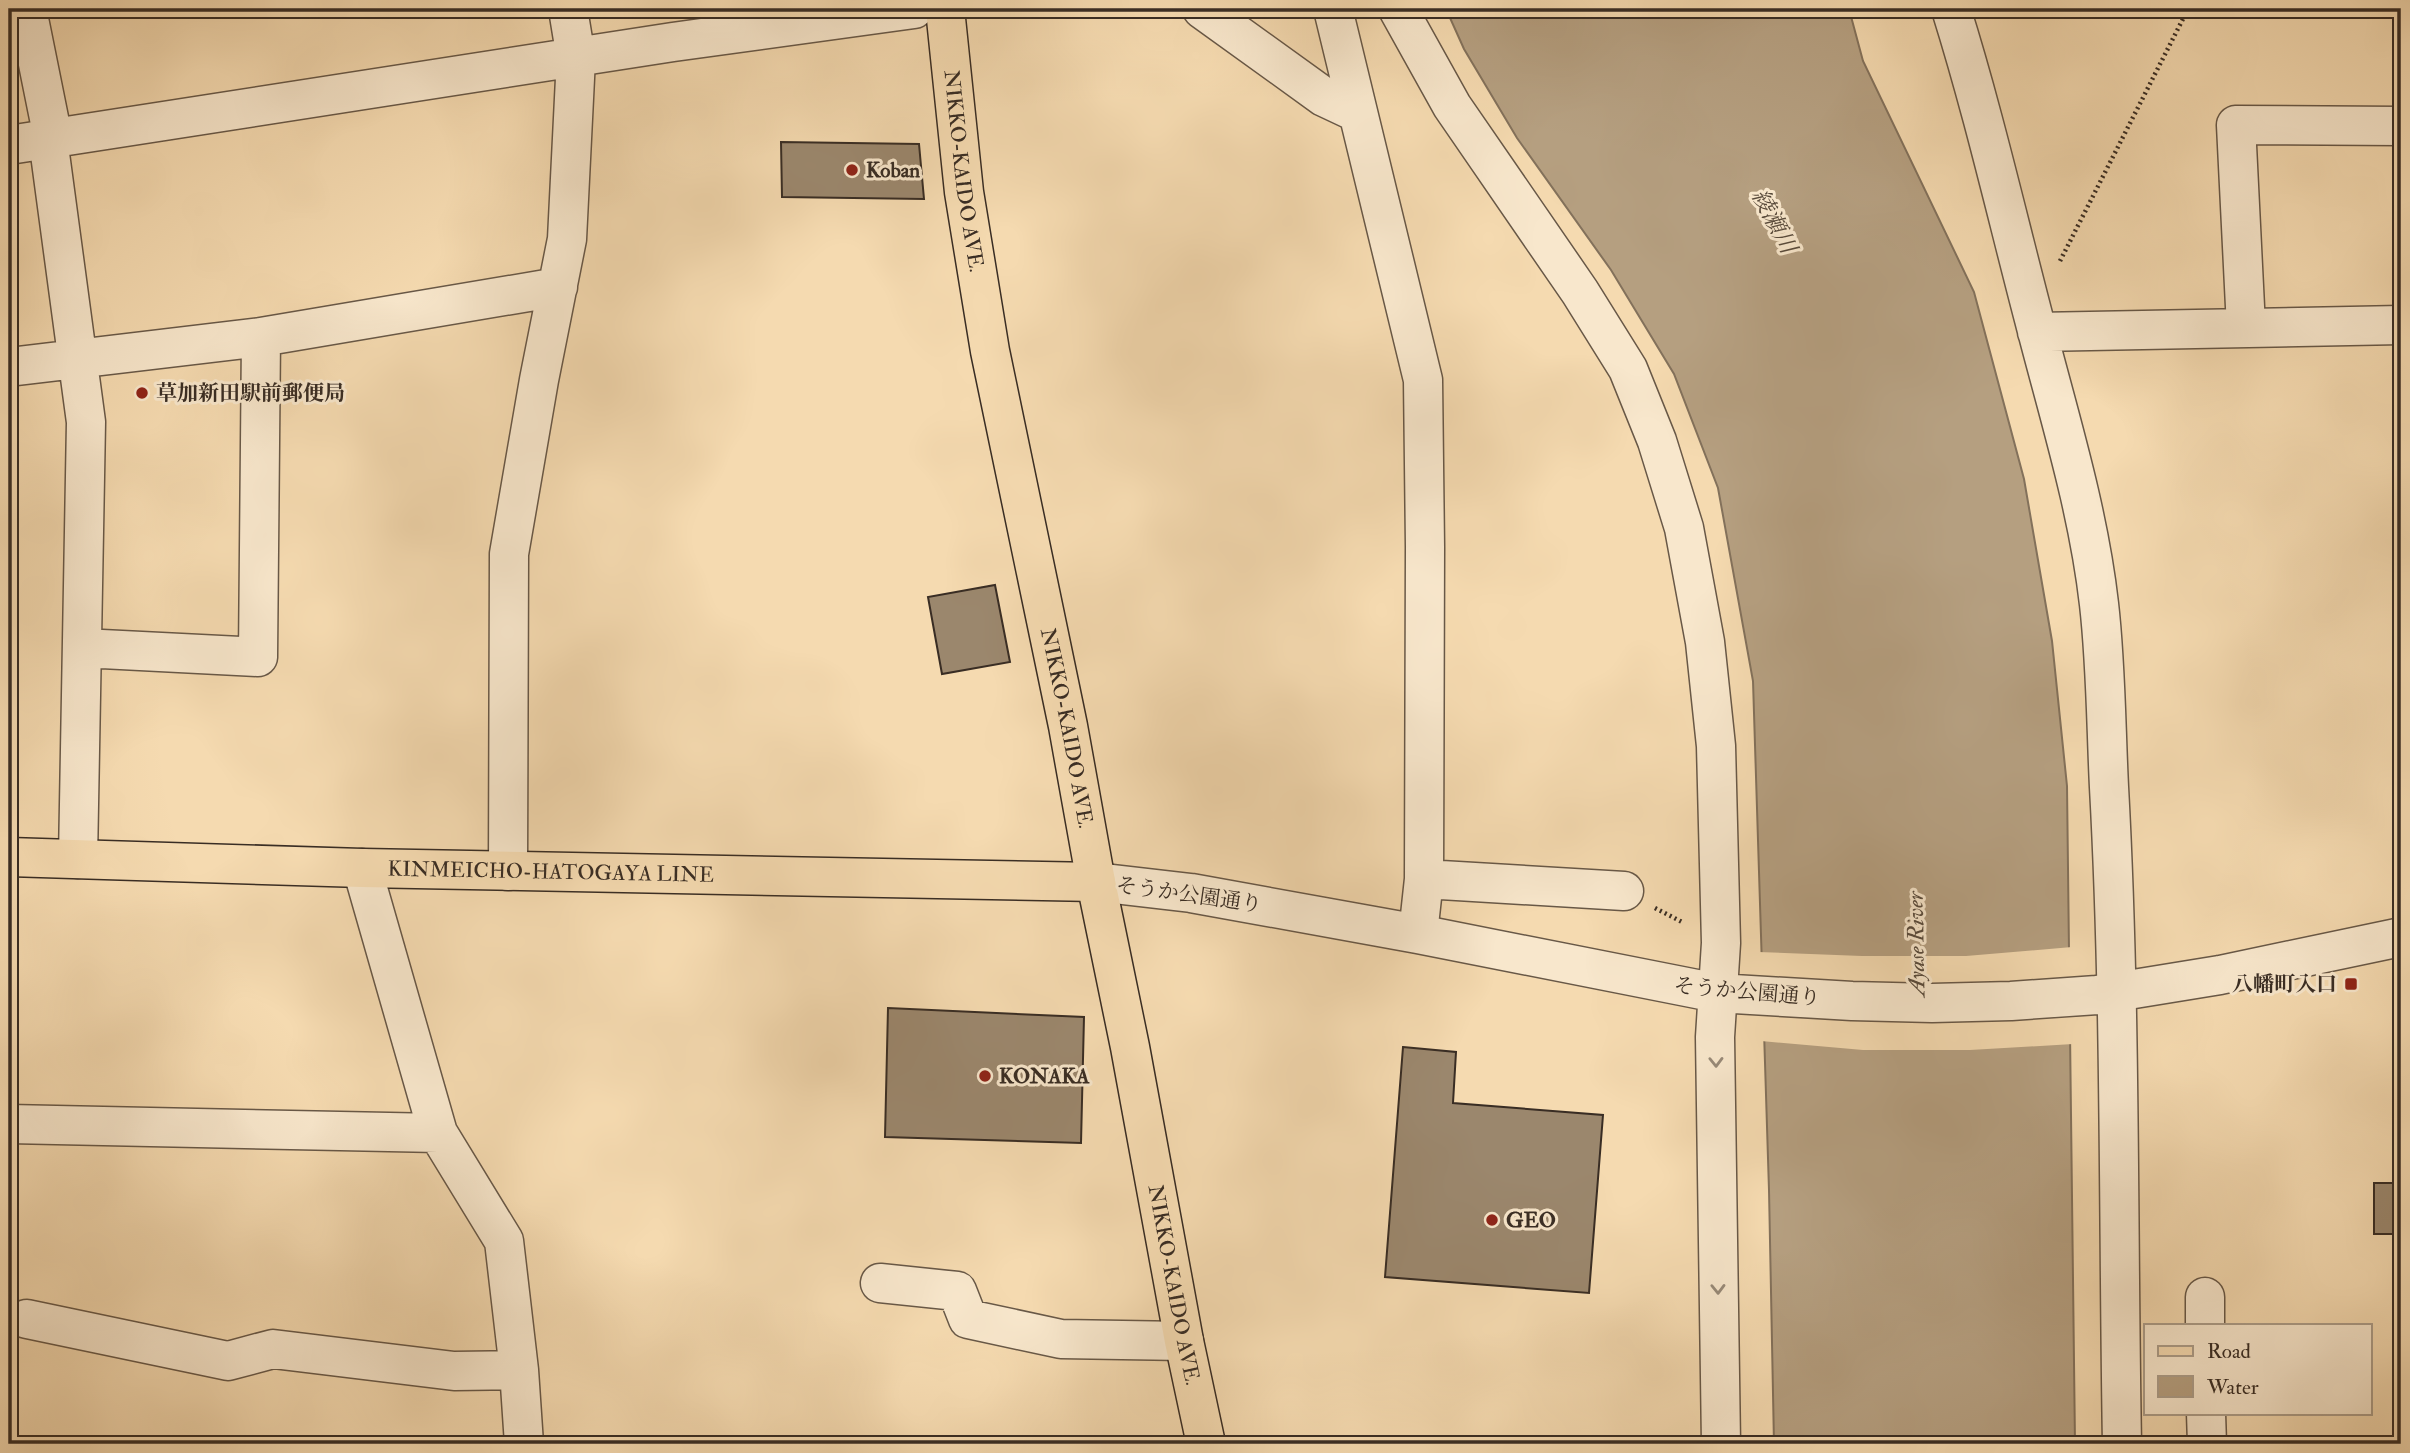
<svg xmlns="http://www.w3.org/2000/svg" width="2410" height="1453" font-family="'IM FELL Double Pica','Noto Serif JP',serif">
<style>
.water{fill:#b59f80;stroke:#83715b;stroke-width:2}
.pier{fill:#f5dab0}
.building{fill:#9b876d;stroke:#392d24;stroke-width:2}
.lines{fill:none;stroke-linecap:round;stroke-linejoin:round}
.minor-casing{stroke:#685847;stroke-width:41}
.major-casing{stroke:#392d24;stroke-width:41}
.path{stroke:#392d24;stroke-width:4.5;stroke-dasharray:2 3.5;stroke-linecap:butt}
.minor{stroke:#f8e7cc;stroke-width:38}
.major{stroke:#f5dab0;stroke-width:38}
.oneway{stroke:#988a78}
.poi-dot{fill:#8f2418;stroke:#f8e7cc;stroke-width:2.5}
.labels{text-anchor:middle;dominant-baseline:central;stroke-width:6;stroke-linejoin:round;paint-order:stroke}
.poi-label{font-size:21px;font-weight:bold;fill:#392d24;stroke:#f8e7cc;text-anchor:start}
.street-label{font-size:21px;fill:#392d24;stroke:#f8e7cc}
.water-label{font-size:23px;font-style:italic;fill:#584a3b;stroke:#f8e7cc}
</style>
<rect width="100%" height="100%" fill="#f5dab0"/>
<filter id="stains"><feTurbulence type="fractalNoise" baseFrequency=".00286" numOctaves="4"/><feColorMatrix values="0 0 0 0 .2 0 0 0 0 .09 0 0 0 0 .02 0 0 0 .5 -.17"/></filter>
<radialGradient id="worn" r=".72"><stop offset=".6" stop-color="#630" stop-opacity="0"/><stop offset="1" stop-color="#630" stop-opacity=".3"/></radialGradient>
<path class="water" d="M1446,9H1849L1863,61L1974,292L2024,479L2052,641L2067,786L2075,1444H1774L1769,1190L1753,681L1718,488L1674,374L1611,270L1517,138L1464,49Z"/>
<path class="pier" d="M2072,947L2073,1044L1970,1050H1863L1761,1041L1758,952L1862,956H1966Z"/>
<path class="building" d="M781,142L919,144L924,199L782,197Z
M995,585L1010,662L942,674L928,597Z
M888,1008L1084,1017L1081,1143L885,1137Z
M1403,1047L1456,1052L1453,1103L1603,1115L1589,1293L1385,1277Z
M2374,1183H2401V1234H2374Z"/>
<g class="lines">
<g class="minor-casing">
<path id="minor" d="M27,9L53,138
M1202,9L1324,97L1358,113
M1333,9L1423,380L1425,547L1424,879L1418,934
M1398,9L1452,106L1580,292L1628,369L1657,441L1684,528L1705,642L1716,746L1721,943L1715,1037L1721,1444
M1951,9C1983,111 2007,216 2034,319C2058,413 2088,507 2099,604C2106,664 2106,726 2109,787C2121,1006 2118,1225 2122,1444
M48,139L86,422L78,859
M9,145L673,42L914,9
M2246,327L2236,125L2401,126
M2037,332L2401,325
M9,367L261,337L558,287
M82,648L258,657L261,337
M362,868L438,1133L504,1241L519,1370L524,1444
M508,871L509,554L539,380L567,239L576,58L568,9
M1424,879L1624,891
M1096,882L1191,893L1418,934L1717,993L1852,1001L1932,1003L2011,1001L2097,995L2220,975L2401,937
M9,1124L438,1133
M880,1283L957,1291L968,1319L1061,1339L1184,1341
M2205,1297V1325
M27,1319L228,1361L273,1349L454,1371L519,1370
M2206,1413L2207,1444"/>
</g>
<g class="major-casing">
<g id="major">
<path id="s1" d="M945,9L964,192L990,351L1068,726L1096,882L1130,1047L1184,1341L1206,1444"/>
<path id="s2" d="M9,857L362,868L1096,882"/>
</g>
</g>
<path class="path" d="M2060,261L2188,9
M1655,908L1682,922"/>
<use href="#minor" class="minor"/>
<use href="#major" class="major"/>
</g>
<defs><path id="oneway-chevron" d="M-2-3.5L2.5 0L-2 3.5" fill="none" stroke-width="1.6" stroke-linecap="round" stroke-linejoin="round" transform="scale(1.75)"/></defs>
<g class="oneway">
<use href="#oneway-chevron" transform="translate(1716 1062) rotate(89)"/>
<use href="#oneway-chevron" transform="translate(1718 1289) rotate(89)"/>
</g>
<g class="poi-dot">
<circle cx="852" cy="170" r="7"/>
<circle cx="142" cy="393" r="7"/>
<rect x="2344" y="977" width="14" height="14" rx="3.5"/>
<circle cx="985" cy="1076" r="7"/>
<circle cx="1492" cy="1220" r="7"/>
</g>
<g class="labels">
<g class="poi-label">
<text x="866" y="170">Koban</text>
<text x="156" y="393">草加新田駅前郵便局</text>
<text x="2337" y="984" text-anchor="end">八幡町入口</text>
<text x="999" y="1076">KONAKA</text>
<text x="1506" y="1220">GEO</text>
</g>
<g class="street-label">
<text stroke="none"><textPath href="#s1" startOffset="163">NIKKO-KAIDO AVE.</textPath></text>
<text stroke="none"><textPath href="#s1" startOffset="730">NIKKO-KAIDO AVE.</textPath></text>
<text stroke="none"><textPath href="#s2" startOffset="542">KINMEICHO-HATOGAYA LINE</textPath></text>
<text transform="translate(1189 895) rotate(8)">そうか公園通り</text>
<text transform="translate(1747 992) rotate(5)">そうか公園通り</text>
<text stroke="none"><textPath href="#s1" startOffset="1297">NIKKO-KAIDO AVE.</textPath></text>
</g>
<g class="water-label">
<text transform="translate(1774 221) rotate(62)">綾瀬川</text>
<text transform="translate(1916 944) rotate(-91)">Ayase River</text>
</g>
</g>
<rect width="2410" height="1453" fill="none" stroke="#f5dab0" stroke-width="35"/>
<rect x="10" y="10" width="2389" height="1432" fill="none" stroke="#392d24" stroke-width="3.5"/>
<rect x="18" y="18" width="2375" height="1418" fill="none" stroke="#392d24" stroke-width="2"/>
<rect x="2144" y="1324" width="228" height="91" fill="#f8e7cc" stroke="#ac9d89" stroke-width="2"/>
<rect x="2158" y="1346" width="35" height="10" fill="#f5dab0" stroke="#ac9d89" stroke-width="2"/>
<text x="2207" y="1358" font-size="21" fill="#392d24">Road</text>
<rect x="2158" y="1376" width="35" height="21" fill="#b59f80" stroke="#ac9d89" stroke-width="2"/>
<text x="2207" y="1394" font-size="21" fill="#392d24">Water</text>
<rect width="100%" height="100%" filter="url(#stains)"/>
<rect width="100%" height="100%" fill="url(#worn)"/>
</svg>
